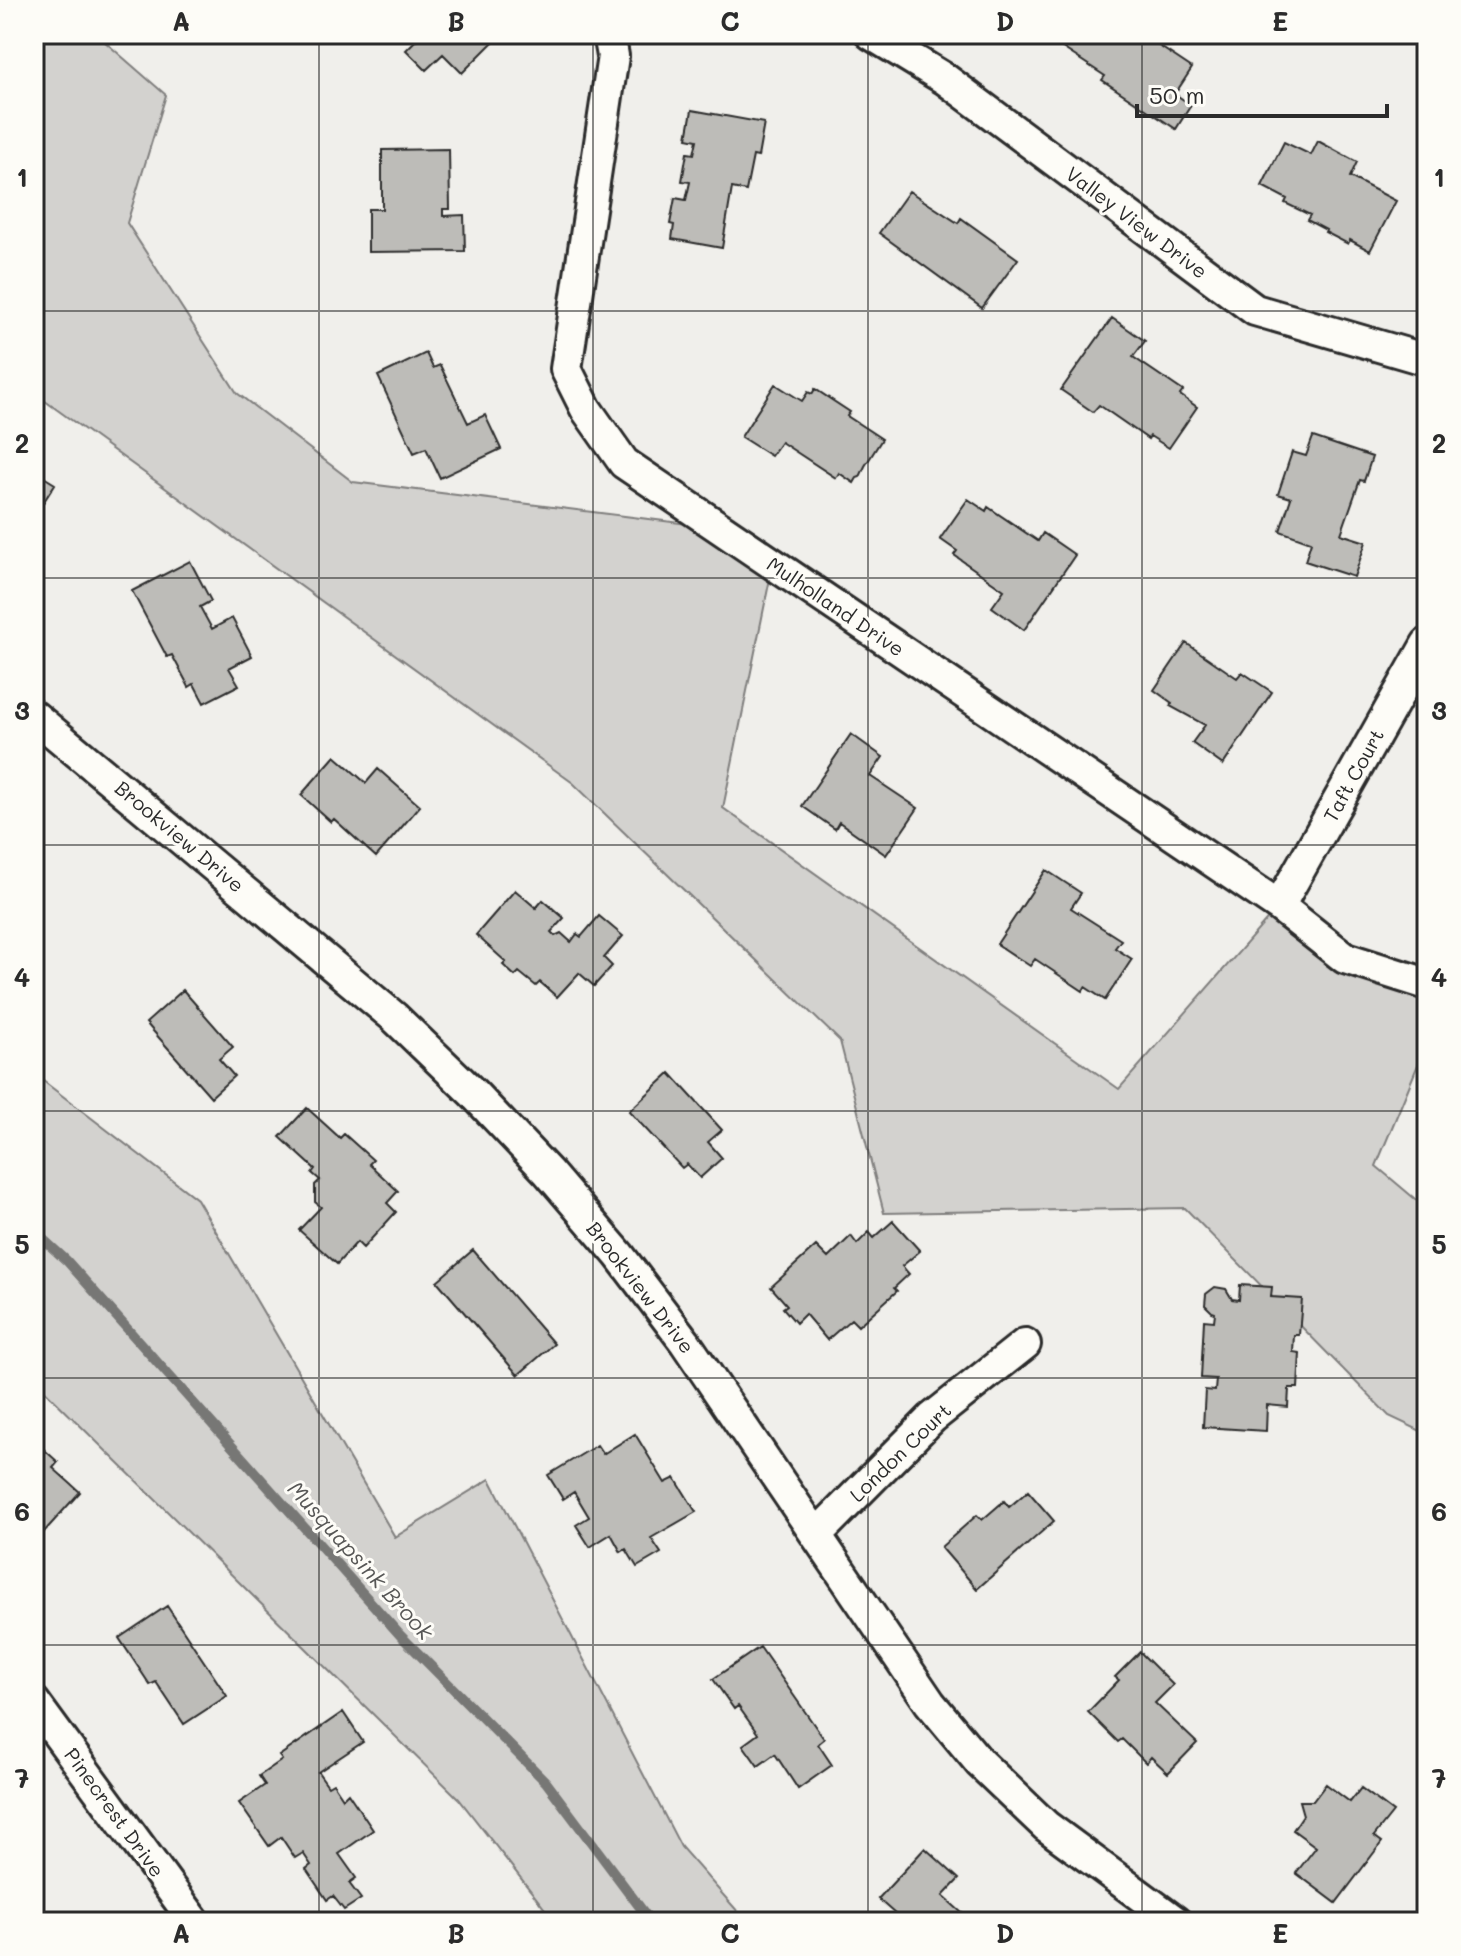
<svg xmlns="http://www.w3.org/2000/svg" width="1461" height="1956" font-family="Mali,sans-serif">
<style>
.green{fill:#d3d2cf;stroke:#7f7e7d;stroke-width:2}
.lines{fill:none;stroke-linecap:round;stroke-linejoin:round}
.stream{stroke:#777775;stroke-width:10}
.building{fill:#bdbcb8;stroke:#2b2b2b;stroke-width:2}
.minor-casing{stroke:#2b2b2b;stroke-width:36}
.minor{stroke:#fdfcf7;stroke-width:30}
.grid{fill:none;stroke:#2b2b2b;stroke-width:2;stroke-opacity:0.55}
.labels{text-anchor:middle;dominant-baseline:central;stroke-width:6;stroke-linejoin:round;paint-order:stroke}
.street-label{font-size:20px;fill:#2b2b2b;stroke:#fdfcf7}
.water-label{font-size:22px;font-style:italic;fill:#575756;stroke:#fdfcf7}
.neatline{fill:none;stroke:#2b2b2b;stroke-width:3}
.grid-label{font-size:26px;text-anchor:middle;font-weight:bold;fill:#2b2b2b}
</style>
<rect width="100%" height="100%" fill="#f0efeb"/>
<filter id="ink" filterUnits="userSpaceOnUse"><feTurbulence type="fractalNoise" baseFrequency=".0125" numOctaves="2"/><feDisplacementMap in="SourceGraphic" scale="16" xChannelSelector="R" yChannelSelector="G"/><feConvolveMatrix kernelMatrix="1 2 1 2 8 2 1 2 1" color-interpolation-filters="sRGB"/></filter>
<g filter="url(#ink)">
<path class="green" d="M34,34H96L166,95L127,223L237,393L353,482L720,528L773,564L723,808L1119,1089L1279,906L1427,984V1043L1376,1166L1427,1209V1434L1389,1416L1185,1208L884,1213L840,1041L573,783L34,393Z
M34,1074L197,1199L395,1537L490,1479L681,1847L747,1922H555L459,1799L34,1380Z"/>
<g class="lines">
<path class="stream" d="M34,1231L67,1261L400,1635L546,1782L651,1922"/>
</g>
<path class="building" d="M418,34H489L495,40L462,73L443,54L426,70L406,50L420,36Z
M1060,34H1141L1192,68L1175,94L1191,105L1176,129L1102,80L1105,76L1055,43Z
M692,110L764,123L758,157L753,156L746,191L732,188L722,248L672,239L674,225L670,224L675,198L686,200L690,182L682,181L687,153L694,154L697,140L687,138Z
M1318,141L1357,162L1350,177L1396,201L1370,251L1350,240L1348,244L1325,232L1326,230L1307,220L1310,215L1285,203L1287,199L1262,186L1284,142L1311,155Z
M449,149L450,209H443V216L464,215L465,251L368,252V209H382V150Z
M909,191L958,223L961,218L1018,259L982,308L879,233Z
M1112,318L1145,341L1133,357L1183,391L1180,395L1197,407L1169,448L1150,436L1148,439L1099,405L1093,412L1061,390Z
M426,353L433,368L440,365L468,423L485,415L501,449L440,478L426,448L414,453L378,376Z
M775,384L802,401L808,392L812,394L815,389L850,412L847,416L882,439L865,466L860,477L857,478L854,483L839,473L836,478L781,442L771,456L741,437Z
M1313,437L1372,457L1364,481L1360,480L1341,534L1366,542L1354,577L1305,561L1311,542L1280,531L1291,498L1278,494L1292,452L1306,456Z
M34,471L55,484L34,517Z
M968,499L986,511L988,507L1038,541L1043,533L1075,555L1024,630L992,607L1004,590L954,555L957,551L940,539Z
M190,561L211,601L200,607L212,629L232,618L252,656L229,668L239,685L204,703L194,684L189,687L172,655L167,657L132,591Z
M1186,643L1237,678L1242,672L1272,692L1223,765L1192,743L1205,725L1170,706L1172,703L1154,690Z
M851,734L883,757L870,776L918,808L886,855L839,822L835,829L802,806Z
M335,756L366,783L378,769L420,806L376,857L334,819L331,822L301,795Z
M1046,870L1081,893L1071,908L1121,940L1115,948L1132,959L1105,1000L1085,987L1083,991L1035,959L1030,966L997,944Z
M515,890L536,908L543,900L564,918L551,932L555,936L561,933L571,942L577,934L581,937L599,916L623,936L604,958L612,966L594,986L579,973L557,997L540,982L536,986L519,972L515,976L503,965L506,962L476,935Z
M183,990L233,1047L219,1059L234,1076L211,1097L146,1023Z
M670,1073L722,1130L708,1142L722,1158L700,1178L687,1164L682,1168L629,1111Z
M307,1108L340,1138L344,1134L373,1160L369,1164L398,1191L387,1203L396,1212L363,1248L357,1242L337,1264L299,1230L321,1207L315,1202V1185L320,1180L312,1173L315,1169L280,1137Z
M893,1221L920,1251L902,1266L909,1274L894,1288L897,1291L858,1326L851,1319L827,1340L805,1314L796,1323L783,1308L787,1305L771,1287L816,1246L828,1258L851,1236L857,1244L869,1232L874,1238Z
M473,1250L554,1344L518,1375L437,1281Z
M1240,1285L1272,1287L1271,1297L1302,1299L1299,1335H1294L1293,1352L1300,1353L1298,1388H1289L1288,1407L1267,1405L1266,1431L1203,1427L1205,1390L1215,1391L1216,1379L1201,1378L1204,1320L1214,1321L1215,1313L1212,1312L1205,1305L1206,1294L1215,1287L1226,1289L1232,1299L1239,1300Z
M34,1424L41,1430V1440L38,1444L58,1462L53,1468L80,1492L43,1533L34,1524Z
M635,1434L665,1483L675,1478L696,1512L651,1538L661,1553L637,1567L626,1549L621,1552L611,1534L590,1547L576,1525L589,1517L574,1492L563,1499L548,1475L597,1445L603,1454Z
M1028,1491L1054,1521L977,1589L941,1547L977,1515L982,1520L1004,1501L1009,1507Z
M167,1606L227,1696L184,1724L156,1682L150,1685L119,1638Z
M760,1647L824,1739L818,1744L832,1765L798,1789L775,1754L758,1766L743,1745L758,1734L738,1706L734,1709L713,1679Z
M1140,1652L1173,1685L1155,1703L1197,1743L1168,1773L1151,1757L1146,1763L1122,1739L1118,1742L1088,1712L1119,1680L1115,1677Z
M343,1712L363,1742L318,1772L328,1786L333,1783L343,1798L348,1793L373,1830L339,1854L356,1878L349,1883L361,1899L344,1910L333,1896L327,1900L306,1869L311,1865L303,1853L295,1858L281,1837L269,1846L239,1803L265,1785L259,1776L282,1760L279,1756Z
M1326,1784L1350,1802L1361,1788L1393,1812L1374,1836L1382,1842L1336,1903L1296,1873L1316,1847L1293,1830L1303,1815L1299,1801H1313Z
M925,1848L959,1879L943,1896L972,1922H904L878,1899Z"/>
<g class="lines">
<g class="minor-casing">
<path id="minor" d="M609,34L613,56L566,369L586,409L624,463L1279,906L1345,958L1427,984
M871,34L945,79L1255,310L1427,360
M34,716L394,1017L473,1093L548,1172L619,1255L685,1342L930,1703L980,1763L1046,1826L1176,1922
M1279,906L1427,644
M817,1534L932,1418L1025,1344
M34,1702L195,1922"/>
</g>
<use href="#minor" class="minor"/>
</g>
</g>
<path class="grid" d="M319,34V1922M593,34V1922M868,34V1922M1142,34V1922M34,311H1427M34,578H1427M34,845H1427M34,1111H1427M34,1378H1427M34,1645H1427"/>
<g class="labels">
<g class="street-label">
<text transform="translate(1137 222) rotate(37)">Valley View Drive</text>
<text transform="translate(836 606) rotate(34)">Mulholland Drive</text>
<text transform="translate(1353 775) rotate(-61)">Taft Court</text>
<text transform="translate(180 836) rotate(40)">Brookview Drive</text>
<text transform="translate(641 1287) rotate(52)">Brookview Drive</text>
<text transform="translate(900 1452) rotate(-44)">London Court</text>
<text transform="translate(115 1812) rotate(54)">Pinecrest Drive</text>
</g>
<g class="water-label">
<text transform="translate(361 1560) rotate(48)">Musquapsink Brook</text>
</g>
</g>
<rect width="1461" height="1956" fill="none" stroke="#fdfcf7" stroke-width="88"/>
<path d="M1137 104v12h250v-12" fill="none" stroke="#2b2b2b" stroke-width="4"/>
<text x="1149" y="104" font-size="24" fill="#2b2b2b" stroke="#fdfcf7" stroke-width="6" paint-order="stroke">50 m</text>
<rect x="44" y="44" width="1373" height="1868" class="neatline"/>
<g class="grid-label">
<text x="181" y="31">A</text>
<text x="456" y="31">B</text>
<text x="730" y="31">C</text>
<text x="1005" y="31">D</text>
<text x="1280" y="31">E</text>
<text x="22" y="187">1</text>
<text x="1439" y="187">1</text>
<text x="22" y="453">2</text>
<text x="1439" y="453">2</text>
<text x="22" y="720">3</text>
<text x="1439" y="720">3</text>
<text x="22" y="987">4</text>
<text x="1439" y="987">4</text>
<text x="22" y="1254">5</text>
<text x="1439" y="1254">5</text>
<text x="22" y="1521">6</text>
<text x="1439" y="1521">6</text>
<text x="22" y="1788">7</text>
<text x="1439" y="1788">7</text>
<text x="181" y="1943">A</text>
<text x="456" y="1943">B</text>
<text x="730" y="1943">C</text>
<text x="1005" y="1943">D</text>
<text x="1280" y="1943">E</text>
</g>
</svg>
